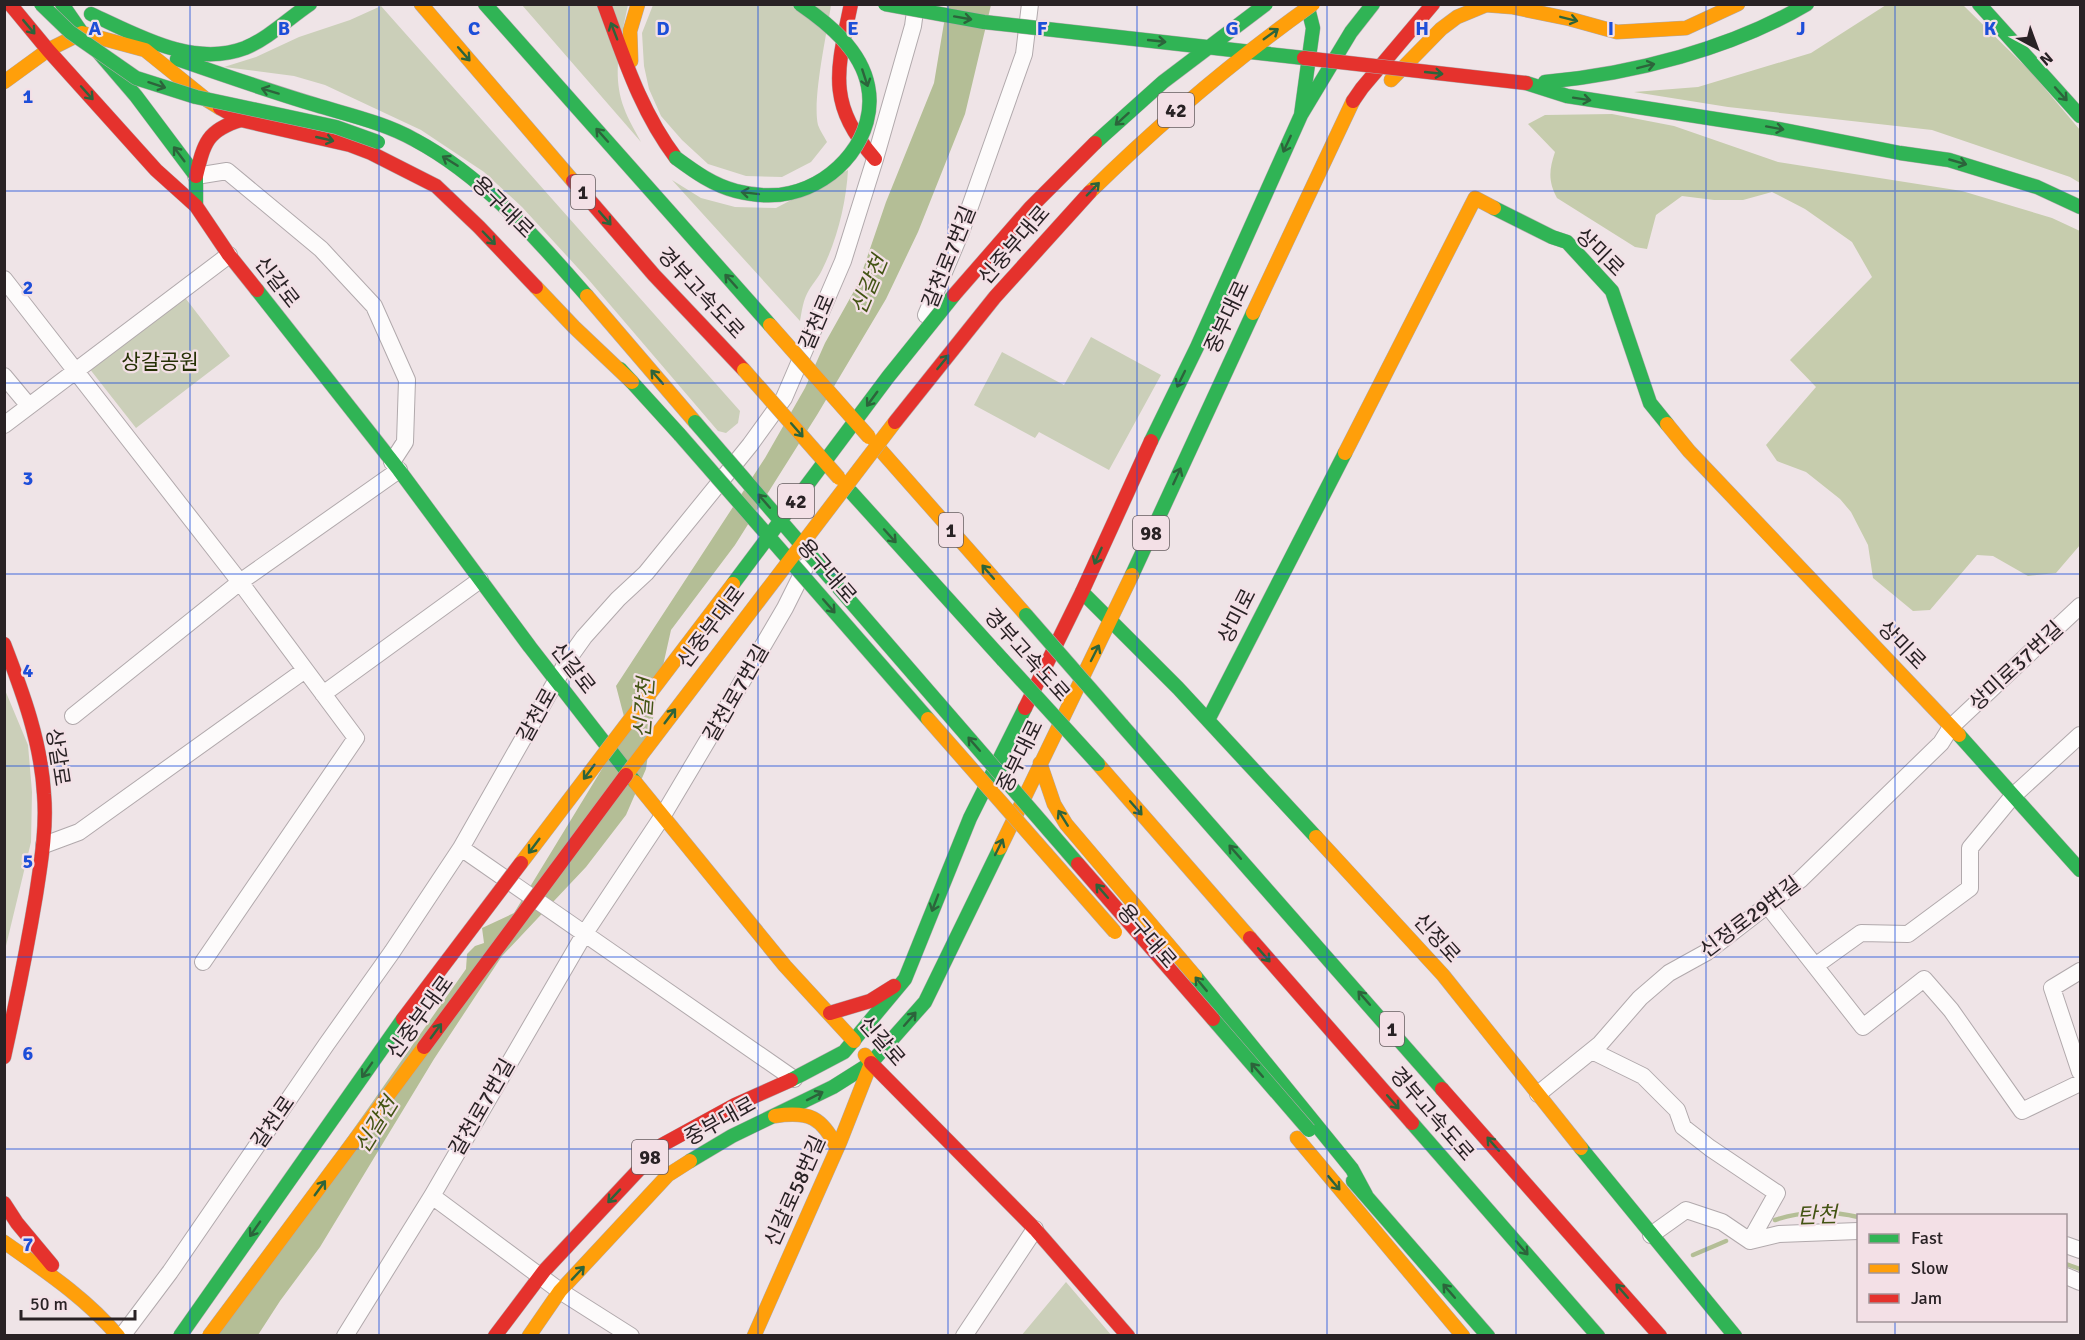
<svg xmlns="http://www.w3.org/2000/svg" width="2085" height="1340" font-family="Signika,'Noto Sans KR',sans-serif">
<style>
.green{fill:#cbcfb9}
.forest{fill:#c6ccad}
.water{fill:#b4be96}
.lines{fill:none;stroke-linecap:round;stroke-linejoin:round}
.stream{stroke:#b4be96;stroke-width:4.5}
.street-casing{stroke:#b1a9ac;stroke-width:18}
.fast-casing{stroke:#b1a9ac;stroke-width:15}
.slow-casing{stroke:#b1a9ac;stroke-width:15}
.jam-casing{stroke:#b1a9ac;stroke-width:15}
.street{stroke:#fdfbfb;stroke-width:16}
.fast{stroke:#30b455;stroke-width:14}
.slow{stroke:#ff9f0a;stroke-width:14}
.jam{stroke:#e5322d;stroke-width:14}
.fast-bridge-casing{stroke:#b1a9ac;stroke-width:15;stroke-linecap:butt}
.slow-bridge-casing{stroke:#b1a9ac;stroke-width:15;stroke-linecap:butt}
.jam-bridge-casing{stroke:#b1a9ac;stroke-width:15;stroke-linecap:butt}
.fast-bridge{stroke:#30b455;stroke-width:14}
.slow-bridge{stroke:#ff9f0a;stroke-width:14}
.jam-bridge{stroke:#e5322d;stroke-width:14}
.oneway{stroke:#2c643b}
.grid{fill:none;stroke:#1d4ed8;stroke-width:1.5;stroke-opacity:0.55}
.labels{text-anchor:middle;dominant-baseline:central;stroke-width:4.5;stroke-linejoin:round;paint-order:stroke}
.shield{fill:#f3e0e6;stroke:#665b5f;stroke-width:1.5}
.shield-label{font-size:20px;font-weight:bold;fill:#292225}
.street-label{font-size:21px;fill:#292225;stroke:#f3e0e6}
.park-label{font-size:21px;fill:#253004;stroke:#f3e0e6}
.water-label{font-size:22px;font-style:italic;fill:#435414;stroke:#f3e0e6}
.grid-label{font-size:20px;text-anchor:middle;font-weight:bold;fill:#1d4ed8;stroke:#f3e0e6;stroke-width:4.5;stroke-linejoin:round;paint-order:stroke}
</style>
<rect width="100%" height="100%" fill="#efe4e7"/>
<path class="green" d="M522,5H628C621,38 611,74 624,108C628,119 635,131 641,142Z
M653,5H831C827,33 812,100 818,125C820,131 824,136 827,142L811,162L782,177L746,176L708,164L682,140L661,116L649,89L644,66L642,33Z
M381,6L740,411L738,423L726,433L718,431L588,279L522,207L484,172L421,130L325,85L294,76L224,67L256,57L299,37L350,20Z
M848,170C846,204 837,240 822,270C819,277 813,283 809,290C803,300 802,310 800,321L672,180L701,198L735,207L776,208Z
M183,295L230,356L136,428L89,368Z
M1091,337L1161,375L1109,470L1039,432L1035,438L974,405L1002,352L1064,385Z
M5,690L28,745L32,792L31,842L5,950Z
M1066,1282L1112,1336H1021Z"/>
<path class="forest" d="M1886,5H1963L2031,72L2080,130V183L2070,177L1932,130L1728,107L1634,92L1698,87L1811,53Z
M1612,114L1674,126L1778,162L1962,191L2052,218L2080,231V545L2056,573L2028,576L1993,556L1977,555L1930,610L1913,611L1873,578L1868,545L1851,512L1840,499L1806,472L1777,461L1766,445L1816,387L1790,360L1872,277L1852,242L1805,209L1772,192L1743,200H1714L1682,196L1656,215L1647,249L1635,247L1557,198C1548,181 1549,170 1555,152L1528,124L1545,115Z"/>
<path class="water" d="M947,5H991L965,114L918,232L886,299L817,415L735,545L671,630L656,697L646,769L626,815L586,867L502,956L434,1059L320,1247L280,1301L258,1335L208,1336L466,969L467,954L475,946L484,943L482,928L514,913L627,728L616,686L765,458L805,388L825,343L858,284L886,202L934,83Z"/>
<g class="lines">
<path class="stream" d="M1775,1220C1801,1211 1832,1211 1858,1217
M1693,1255L1726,1241
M2066,1264L2080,1269"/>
<g class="street-casing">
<path id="street" d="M196,176L227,171L321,249L374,306L407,380L405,442L392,462
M4,279L240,582L73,716
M926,315L961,232L1024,54L1030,4
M4,376L29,406
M4,425L229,255
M323,694L480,580
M44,845L79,832L305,670
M461,848L794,1079
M1768,906L1863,1027L1924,979L1951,1010L2022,1111L2080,1083
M203,962L356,738L240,582L399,470
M1815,966L1861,933L1908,934L1970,888V848L2012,797L2080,735
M2080,971L2052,988L2080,1072
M1592,1051L1643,1076L1677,1110L1683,1127L1710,1148L1777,1193L1750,1241
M1538,1094L1600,1044L1640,998L1669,973L1707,952L1800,880L1941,743L1951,727L2080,606
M432,1196L560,1291L631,1336
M1651,1235L1686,1210L1722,1222L1750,1241L1779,1234L1858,1231
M2066,1245L2080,1250
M2066,1276L2080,1282
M122,1336L170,1272L326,1045L392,952L461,848L569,658L584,637L618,599L646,573L750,445L784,398L843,261L875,159L913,26L916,4
M345,1336L432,1196L585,933L662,817L712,733L785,608L806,566
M964,1336L1035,1229"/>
</g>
<g class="fast-casing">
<path id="fast" d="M62,4L82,33L136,96L196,176V206
M485,4L770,325
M1979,4L2080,116
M91,14C137,35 193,68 245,48C269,38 289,18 310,4
M177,59C223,75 269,91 316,105C349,115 385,123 415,140C484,177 536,238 587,296
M1545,82C1632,74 1731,49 1807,4
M1526,83L1567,96L1773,128L1900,153L1949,160L2037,187L2080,207
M1301,115L1313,28L1307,4
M1494,208L1552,237L1567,242L1612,291L1650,403L1667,424
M257,290L399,470L530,647L635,782
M620,369L680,435
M1151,441L1197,347L1301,115L1351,32L1373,4
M851,492L1003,660
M1132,575L1253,313
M1082,592L1178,688L1316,837
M1208,720L1345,453
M1122,725L1442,1089
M1959,735L2080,870
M1195,976L1352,1169L1366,1195
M791,1080L844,1052L905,979L970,818L1025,708
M1412,1123L1598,1336
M1581,1148L1735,1336
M690,1161L732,1136L833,1087L871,1063L925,1002L1000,848
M1353,1181L1488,1336"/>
</g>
<g class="slow-casing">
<path id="slow" d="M421,4L573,181
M631,61L630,31L638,4
M1391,80L1441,29L1457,17L1486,5L1512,7L1570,19L1617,32L1686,28L1738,4
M4,82L48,50L82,33L145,50L207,100L220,108
M536,287L574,327L632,382
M587,296L695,422
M1253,313L1353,101
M1667,424L1689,451L1959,735
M876,445L1026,615
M1345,453L1475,198L1494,208
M1040,763L1054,804L1066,824L1195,976
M1098,764L1250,938
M635,782L785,966L854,1041
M1316,837L1443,975L1581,1148
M1000,848L1132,575
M775,1116C809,1111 822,1117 837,1148
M1297,1138L1463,1336
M4,1242C45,1271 86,1298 118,1336
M529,1336L560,1291L668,1175L690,1161
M754,1336L840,1142L871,1063L865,1055"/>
</g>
<g class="jam-casing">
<path id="jam" d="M10,4L48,50L156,170L196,206L229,255L257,290
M604,4C624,58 641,112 676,158
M851,4C837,71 826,103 875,159
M1353,101L1362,88L1433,4
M220,108L241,120L350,145L371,153L436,186L479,227L536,287
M196,176C204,143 207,130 241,120
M573,181L654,275L744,370
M4,644C23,693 41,742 44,794C47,828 41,862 36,895C27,949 16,1003 4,1057
M1025,708L1082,592L1151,441
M1250,938L1412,1123
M830,1013L870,1001L894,986
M871,1063L1035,1229L1128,1336
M1442,1089L1660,1336
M4,1203L17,1223L52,1265
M495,1336L544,1271L662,1145L735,1105L791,1080"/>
</g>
<use href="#street" class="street"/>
<use href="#fast" class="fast"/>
<use href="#slow" class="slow"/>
<use href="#jam" class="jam"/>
<g class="fast-bridge-casing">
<path id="fast-bridge" d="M41,4L70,32L136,78L196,97L336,127L378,142
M885,4L984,22L1304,58
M1095,143L1163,82L1266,4
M676,158C695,172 713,185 736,191C752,195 773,197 790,193C837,183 878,135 868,86C861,50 829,24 800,4
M695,422L1078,864
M680,435L928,719
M733,584L888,377L954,295
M1026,615L1122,725
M1003,660L1098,764
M1213,1019L1309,1130
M180,1336L403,1019"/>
</g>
<g class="slow-bridge-casing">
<path id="slow-bridge" d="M1090,192C1160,123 1233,61 1313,4
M770,325L869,437
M744,370L839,478
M928,719L1115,932
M626,775L895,422
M521,863L733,584
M209,1336L424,1047"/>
</g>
<g class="jam-bridge-casing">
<path id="jam-bridge" d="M1304,58L1526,83
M954,295L1030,208L1095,143
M895,422L995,297L1090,192
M1078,864L1213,1019
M403,1019L521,863
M424,1047L626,775"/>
</g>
<use href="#fast-bridge" class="fast-bridge"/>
<use href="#slow-bridge" class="slow-bridge"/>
<use href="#jam-bridge" class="jam-bridge"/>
</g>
<defs><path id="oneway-shaft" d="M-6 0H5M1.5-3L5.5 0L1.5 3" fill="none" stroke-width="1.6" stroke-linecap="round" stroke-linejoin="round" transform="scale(1.5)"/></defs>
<g class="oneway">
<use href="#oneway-shaft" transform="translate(963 18) rotate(10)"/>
<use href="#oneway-shaft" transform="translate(1569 19) rotate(14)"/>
<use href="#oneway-shaft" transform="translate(29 27) rotate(50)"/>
<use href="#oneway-shaft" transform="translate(614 31) rotate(-111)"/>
<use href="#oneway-shaft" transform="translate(1271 34) rotate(-36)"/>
<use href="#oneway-shaft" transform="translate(1157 41) rotate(6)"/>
<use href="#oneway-shaft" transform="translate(464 54) rotate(49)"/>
<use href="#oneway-shaft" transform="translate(1646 66) rotate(-14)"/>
<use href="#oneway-shaft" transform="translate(1434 73) rotate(6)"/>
<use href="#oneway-shaft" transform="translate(865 78) rotate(72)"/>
<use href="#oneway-shaft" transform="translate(157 85) rotate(18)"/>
<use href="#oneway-shaft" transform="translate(270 91) rotate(-163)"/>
<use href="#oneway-shaft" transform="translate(87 93) rotate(48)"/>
<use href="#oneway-shaft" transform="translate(2061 94) rotate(48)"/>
<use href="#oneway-shaft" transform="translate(1582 99) rotate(9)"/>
<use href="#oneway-shaft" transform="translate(1122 119) rotate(138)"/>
<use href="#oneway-shaft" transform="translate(1775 128) rotate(10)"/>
<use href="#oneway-shaft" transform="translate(602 135) rotate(-132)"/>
<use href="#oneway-shaft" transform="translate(325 139) rotate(13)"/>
<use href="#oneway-shaft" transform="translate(1287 144) rotate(115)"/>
<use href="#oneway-shaft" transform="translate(179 154) rotate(-127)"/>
<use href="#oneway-shaft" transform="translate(450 161) rotate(-148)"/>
<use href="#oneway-shaft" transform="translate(1958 162) rotate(16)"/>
<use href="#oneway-shaft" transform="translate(1093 189) rotate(-46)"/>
<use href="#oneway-shaft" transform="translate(750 193) rotate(-173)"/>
<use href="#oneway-shaft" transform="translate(605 218) rotate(49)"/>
<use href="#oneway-shaft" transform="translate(489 238) rotate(46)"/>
<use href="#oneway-shaft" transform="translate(731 281) rotate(-132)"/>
<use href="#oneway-shaft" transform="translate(943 362) rotate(-51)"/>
<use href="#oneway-shaft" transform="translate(657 377) rotate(-131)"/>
<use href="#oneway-shaft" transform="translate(1181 379) rotate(116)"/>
<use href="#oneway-shaft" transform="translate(872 399) rotate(126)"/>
<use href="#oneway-shaft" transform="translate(797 430) rotate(49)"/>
<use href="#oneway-shaft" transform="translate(1177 476) rotate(-65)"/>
<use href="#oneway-shaft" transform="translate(764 501) rotate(-131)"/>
<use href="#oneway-shaft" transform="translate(890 536) rotate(48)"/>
<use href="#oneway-shaft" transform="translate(1098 556) rotate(114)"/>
<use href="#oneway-shaft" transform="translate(988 572) rotate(-131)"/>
<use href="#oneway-shaft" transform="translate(829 606) rotate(49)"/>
<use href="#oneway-shaft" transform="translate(1095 653) rotate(-63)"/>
<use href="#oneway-shaft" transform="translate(670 716) rotate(-53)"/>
<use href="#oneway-shaft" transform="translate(974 744) rotate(-131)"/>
<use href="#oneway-shaft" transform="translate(589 772) rotate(127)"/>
<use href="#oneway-shaft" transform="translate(1136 808) rotate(49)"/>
<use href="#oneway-shaft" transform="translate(1063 818) rotate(-122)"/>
<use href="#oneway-shaft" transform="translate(534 846) rotate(127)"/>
<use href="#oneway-shaft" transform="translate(999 847) rotate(-64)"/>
<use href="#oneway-shaft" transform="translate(1235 852) rotate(-131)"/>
<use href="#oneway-shaft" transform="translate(1102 891) rotate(-131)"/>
<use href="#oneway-shaft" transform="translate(935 903) rotate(111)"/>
<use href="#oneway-shaft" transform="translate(1264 955) rotate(49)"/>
<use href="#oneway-shaft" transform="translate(1201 984) rotate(-130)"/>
<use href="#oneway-shaft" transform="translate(1364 998) rotate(-131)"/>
<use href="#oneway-shaft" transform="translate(910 1019) rotate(-49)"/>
<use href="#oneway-shaft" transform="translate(436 1031) rotate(-54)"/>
<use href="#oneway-shaft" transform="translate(367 1070) rotate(125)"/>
<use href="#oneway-shaft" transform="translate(1257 1070) rotate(-131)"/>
<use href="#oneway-shaft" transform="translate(815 1096) rotate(-27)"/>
<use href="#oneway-shaft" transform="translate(1393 1102) rotate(49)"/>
<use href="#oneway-shaft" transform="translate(1493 1144) rotate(-131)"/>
<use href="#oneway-shaft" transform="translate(1334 1183) rotate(50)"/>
<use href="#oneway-shaft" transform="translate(320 1188) rotate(-54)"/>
<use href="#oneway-shaft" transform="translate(614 1196) rotate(133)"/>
<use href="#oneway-shaft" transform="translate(255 1229) rotate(125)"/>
<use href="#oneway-shaft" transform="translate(1522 1248) rotate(49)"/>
<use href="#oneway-shaft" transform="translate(578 1273) rotate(-47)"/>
<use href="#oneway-shaft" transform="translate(1449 1291) rotate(-131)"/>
<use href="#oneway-shaft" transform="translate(1622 1291) rotate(-131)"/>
</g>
<path class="grid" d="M190,4V1336M379,4V1336M569,4V1336M758,4V1336M948,4V1336M1137,4V1336M1327,4V1336M1516,4V1336M1706,4V1336M1895,4V1216M4,191H2080M4,383H2080M4,574H2080M4,766H2080M4,957H2080M4,1149H2080M1895,1320V1336"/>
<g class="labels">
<g class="shield">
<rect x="1158" y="93" width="36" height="34" rx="4.5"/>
<rect x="571" y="175" width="24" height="34" rx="4.5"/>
<rect x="778" y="484" width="36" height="34" rx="4.5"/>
<rect x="939" y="513" width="24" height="34" rx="4.5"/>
<rect x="1133" y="516" width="36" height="34" rx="4.5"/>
<rect x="1380" y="1012" width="24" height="34" rx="4.5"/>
<rect x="632" y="1140" width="36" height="34" rx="4.5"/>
</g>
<g class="shield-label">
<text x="1176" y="110">42</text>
<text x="583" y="192">1</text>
<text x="796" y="501">42</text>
<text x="951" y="530">1</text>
<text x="1151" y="533">98</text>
<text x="1392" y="1029">1</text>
<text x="650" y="1157">98</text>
</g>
<g class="street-label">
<text transform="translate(503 207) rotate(45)">용구대로</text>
<text transform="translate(1014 245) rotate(-49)">신중부대로</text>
<text transform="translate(1600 252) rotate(45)">상미로</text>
<text transform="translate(949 257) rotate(-68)">갈천로7번길</text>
<text transform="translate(277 282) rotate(52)">신갈로</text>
<text transform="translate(701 293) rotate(47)">경부고속도로</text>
<text transform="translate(1227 317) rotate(-65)">중부대로</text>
<text transform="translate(817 322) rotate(-67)">갈천로</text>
<text transform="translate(827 571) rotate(49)">용구대로</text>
<text transform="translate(1237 616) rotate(-63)">상미로</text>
<text transform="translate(711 627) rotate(-53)">신중부대로</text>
<text transform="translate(1902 645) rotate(46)">상미로</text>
<text transform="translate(1027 655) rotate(48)">경부고속도로</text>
<text transform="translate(2016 666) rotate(-43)">상미로37번길</text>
<text transform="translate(573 668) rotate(52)">신갈로</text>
<text transform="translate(736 693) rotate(-60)">갈천로7번길</text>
<text transform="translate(537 715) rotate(-61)">갈천로</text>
<text transform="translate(1020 756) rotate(-64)">중부대로</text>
<text transform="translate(58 757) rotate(81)">상갈로</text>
<text transform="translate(1750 917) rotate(-37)">신정로29번길</text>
<text transform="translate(1147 936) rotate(49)">용구대로</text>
<text transform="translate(1437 938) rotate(48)">신정로</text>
<text transform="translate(420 1017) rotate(-54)">신중부대로</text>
<text transform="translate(882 1041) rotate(49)">신갈로</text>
<text transform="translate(482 1107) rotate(-60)">갈천로7번길</text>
<text transform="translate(1432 1114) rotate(49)">경부고속도로</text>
<text transform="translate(720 1121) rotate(-29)">중부대로</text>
<text transform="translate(273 1122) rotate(-55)">갈천로</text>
<text transform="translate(795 1191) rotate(-66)">신갈로58번길</text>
</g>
<g class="park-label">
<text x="160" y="362">상갈공원</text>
</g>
<g class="water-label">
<text transform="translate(869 285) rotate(-67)">신갈천</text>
<text transform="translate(644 708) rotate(-86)">신갈천</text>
<text transform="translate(376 1125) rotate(-58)">신갈천</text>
<text transform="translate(1817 1215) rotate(-2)">탄천</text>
</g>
</g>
<g class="grid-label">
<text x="95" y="35">A</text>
<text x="284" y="35">B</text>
<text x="474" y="35">C</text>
<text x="663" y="35">D</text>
<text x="853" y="35">E</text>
<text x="1042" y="35">F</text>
<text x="1232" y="35">G</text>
<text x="1422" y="35">H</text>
<text x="1611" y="35">I</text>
<text x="1801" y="35">J</text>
<text x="1990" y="35">K</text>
<text x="28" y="103">1</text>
<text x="28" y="294">2</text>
<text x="28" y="485">3</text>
<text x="28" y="677">4</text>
<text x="28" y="868">5</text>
<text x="28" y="1060">6</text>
<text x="28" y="1251">7</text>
</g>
<rect width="2085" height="1340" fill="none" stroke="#292225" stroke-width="12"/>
<rect x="1857" y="1214" width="210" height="108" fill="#f3e0e6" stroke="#a29499" stroke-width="1.5"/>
<rect x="1869" y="1234" width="30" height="9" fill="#30b455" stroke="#a29499" stroke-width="1.5"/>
<text x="1911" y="1244" font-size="18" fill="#292225">Fast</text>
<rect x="1869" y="1264" width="30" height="9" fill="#ff9f0a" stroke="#a29499" stroke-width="1.5"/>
<text x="1911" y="1274" font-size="18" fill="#292225">Slow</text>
<rect x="1869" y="1294" width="30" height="9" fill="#e5322d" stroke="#a29499" stroke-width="1.5"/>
<text x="1911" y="1304" font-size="18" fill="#292225">Jam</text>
<g transform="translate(2037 48) rotate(139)" stroke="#f3e0e6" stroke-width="4.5" paint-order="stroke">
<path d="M0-4.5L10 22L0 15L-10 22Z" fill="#292225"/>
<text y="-9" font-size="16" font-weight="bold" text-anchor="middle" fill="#292225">N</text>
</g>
<path d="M21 1310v9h114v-9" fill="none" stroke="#292225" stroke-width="3"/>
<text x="30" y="1310" font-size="18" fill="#292225" stroke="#f3e0e6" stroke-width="4.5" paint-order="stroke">50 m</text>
</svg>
